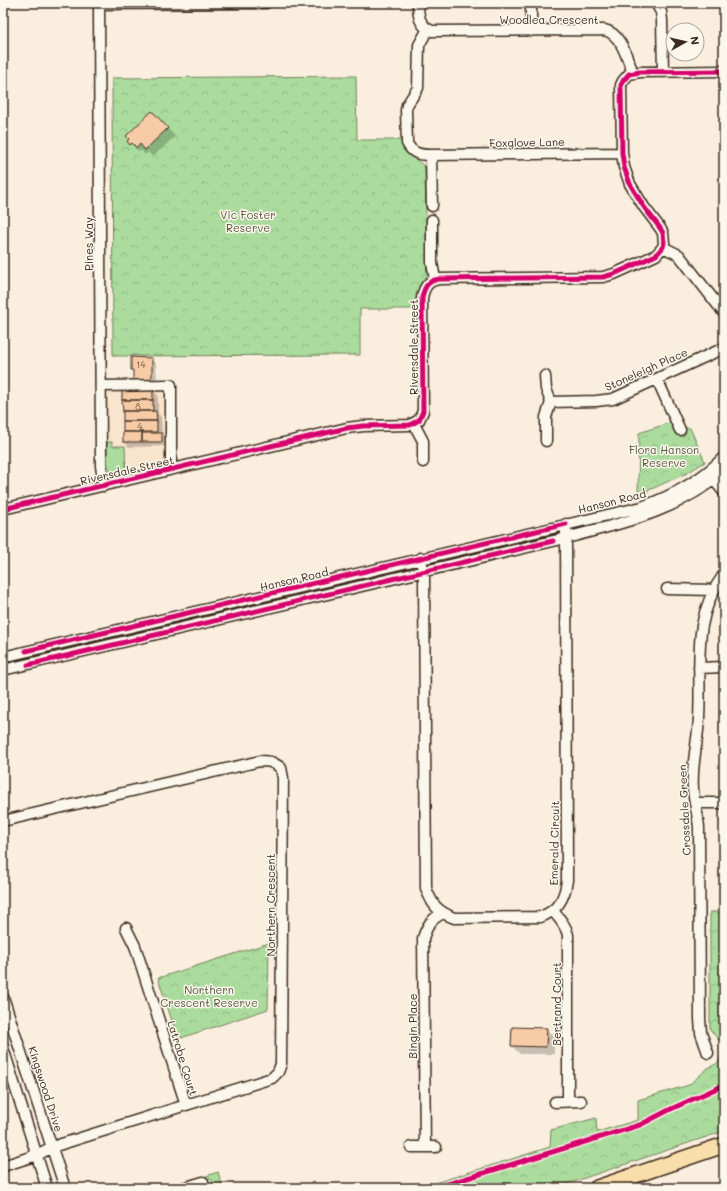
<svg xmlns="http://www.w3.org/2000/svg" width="727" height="1191" font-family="Mali,sans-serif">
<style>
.built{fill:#f9e4cd}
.green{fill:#abdc9d;stroke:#73835e}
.park{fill:url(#park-crowns);stroke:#73835e}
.shadow{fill:#0003}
.building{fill:#f7cba6;stroke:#3b2a1e}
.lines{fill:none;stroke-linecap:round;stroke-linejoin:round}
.minor-casing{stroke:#3b2a1e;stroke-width:13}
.highway-casing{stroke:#3b2a1e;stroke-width:18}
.minor{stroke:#fbf7ec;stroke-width:10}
.highway{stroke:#f8deab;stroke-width:15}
.cycleway-casing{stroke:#fbf7ec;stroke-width:8}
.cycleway{stroke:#d6006c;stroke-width:5}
.labels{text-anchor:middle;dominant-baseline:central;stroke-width:3;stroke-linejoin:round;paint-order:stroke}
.number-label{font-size:9px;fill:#6a5240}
.street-label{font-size:11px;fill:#3b2a1e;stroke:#fbf7ec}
.park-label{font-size:11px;fill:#57563e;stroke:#fbf7ec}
</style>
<defs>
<pattern id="park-crowns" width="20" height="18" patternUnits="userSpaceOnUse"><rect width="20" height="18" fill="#abdc9d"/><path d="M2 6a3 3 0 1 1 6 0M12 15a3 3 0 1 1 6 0" fill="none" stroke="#94bd87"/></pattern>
</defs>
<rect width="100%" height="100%" fill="#faeede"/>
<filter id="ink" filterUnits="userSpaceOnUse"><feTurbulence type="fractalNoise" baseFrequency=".025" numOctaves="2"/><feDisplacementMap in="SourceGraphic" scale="8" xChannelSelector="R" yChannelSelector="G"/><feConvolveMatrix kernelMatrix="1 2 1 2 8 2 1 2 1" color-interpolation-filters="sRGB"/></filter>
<g filter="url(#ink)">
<path class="built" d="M107,382H174L175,456L180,462L120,475H116L110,471L107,462Z"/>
<path class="green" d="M107,442H112V446H125L126,475C103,479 107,457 107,442Z
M218,1172L223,1188H214L212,1180L209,1178L199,1180H195Z"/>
<path class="park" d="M356,76L357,140H402C407,157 414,156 425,167L427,276C417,289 417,293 417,309H360V355L113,356L112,78Z
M672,422L684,428H690L705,462L687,473L638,495L639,433Z
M710,912H724V1047L710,1029Z
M269,943L268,1009L178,1039L158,978Z
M724,1051V1131L555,1188H419L550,1147L551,1130L596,1118L597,1132L638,1120V1100L689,1085L708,1068L718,1063Z"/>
<path class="shadow" d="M152,113L175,136L153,157L148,152L145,155L141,150L139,152L128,141Z
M151,359L156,364L157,382L139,385Z
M152,390L158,395V413L161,417L162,434L167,439V446L129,447L124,442Z
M546,1029L554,1037V1054H520L512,1046Z"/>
<path class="building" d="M152,111L168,128L145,150L140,144L137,148L132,143L130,145L127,141L129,139L126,136Z
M131,357L152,358V376L149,380L133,381V370H131Z
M153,389V400H122V390Z
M122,400H153V411H123Z
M123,411H156L157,421H123Z
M123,421H157V432H123Z
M123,432H142V442H123Z
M142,433H162V442H142Z
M512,1027L547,1028L546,1047L511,1046Z"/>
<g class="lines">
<g class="minor-casing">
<path id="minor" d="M99,3L101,466L104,486
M418,3C418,15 419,26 432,31L604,30C621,33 627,58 633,73
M531,3V31
M656,3L661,12L662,20L663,72
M99,4L266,3
M428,29L419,45L418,88L407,105L406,110L407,143C412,154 421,155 431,155L622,153
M431,155L432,206
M432,220V263L435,279
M663,247L679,255L724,313
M545,376L546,389L551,402L546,417V441
M657,379L680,430
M101,386L171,385V469
M551,402L596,401L613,399L724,348
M414,424L423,441V462
M710,475L724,492
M3,509L347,428L363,426L410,425L419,420L423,411L422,298C424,287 428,280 440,279L603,277L614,274L656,255L663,247L664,243L663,233L660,228L644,207L630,184L624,167L622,153L621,85L623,81L629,74L640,72L724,71
M421,558L424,577L426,888C432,905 437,911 454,918L540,917C558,911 565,898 567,880L566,524
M667,589L713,590
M3,657L642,507C672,496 702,480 724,457
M699,668L724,667
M3,670L566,538C623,523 679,511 724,471
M696,803H724
M3,821L260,761C270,761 273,762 281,768L283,778L281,1064L278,1072L272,1078L52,1147L37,1155L3,1166
M553,911C559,918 566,925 568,935V1101
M126,928L135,946L186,1105
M3,997L65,1188
M3,1048L47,1188
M708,1053L701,1033L700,1019L699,828C698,814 694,802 693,789C691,765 698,742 699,718C702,664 690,621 724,574
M555,1102L581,1101
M411,1147H436
M425,1147L423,938C427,926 431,919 443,913
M183,1188L203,1182L204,1188"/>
</g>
<g class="highway-casing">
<path id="highway" d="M597,1188L724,1145"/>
</g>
<use href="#minor" class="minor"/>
<use href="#highway" class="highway"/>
<g class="cycleway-casing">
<path id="cycleway" d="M3,509L347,428L363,426L410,425L419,420L423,411L422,298C424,287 428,280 440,279L603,277L614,274L656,255L663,247L664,243L663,233L660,228L644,207L630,184L624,167L622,153L621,85L623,81L629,74L640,72L724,71
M26,651L566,524
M28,665L553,541
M435,1188L640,1125L671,1109L724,1085"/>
</g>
<use href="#cycleway" class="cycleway"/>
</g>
</g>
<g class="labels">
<g class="number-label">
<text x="141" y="364">14</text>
<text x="138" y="406">8</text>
<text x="140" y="426">4</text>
</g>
<g class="street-label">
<text x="549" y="19">Woodlea Crescent</text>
<text transform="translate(527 142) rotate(-1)">Foxglove Lane</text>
<text transform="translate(88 244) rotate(-90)">Pines Way</text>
<text transform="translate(413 347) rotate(-90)">Riversdale Street</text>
<text transform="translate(646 369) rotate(-24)">Stoneleigh Place</text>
<text transform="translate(127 470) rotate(-13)">Riversdale Street</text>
<text transform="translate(612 501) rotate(-14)">Hanson Road</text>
<text transform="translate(294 579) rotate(-13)">Hanson Road</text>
<text transform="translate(684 810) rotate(-93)">Crossdale Green</text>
<text transform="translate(554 843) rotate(-89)">Emerald Circuit</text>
<text transform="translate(270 905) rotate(-90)">Northern Crescent</text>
<text transform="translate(556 1004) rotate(-90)">Bertrand Court</text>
<text transform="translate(412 1026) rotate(-90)">Bingin Place</text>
<text transform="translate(183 1058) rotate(73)">Latrobe Court</text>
<text transform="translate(46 1089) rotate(72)">Kingswood Drive</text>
</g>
<g class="park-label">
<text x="248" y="214">Vic Foster<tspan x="248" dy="13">Reserve</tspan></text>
<text x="664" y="449">Flora Hanson<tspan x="664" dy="13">Reserve</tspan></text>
<text x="209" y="989">Northern<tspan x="209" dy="13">Crescent Reserve</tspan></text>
</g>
</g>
<rect width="727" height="1191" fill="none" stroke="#fbf7ec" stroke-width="16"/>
<rect x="8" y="8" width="711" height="1175" fill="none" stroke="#3b2a1e" stroke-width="1.5" filter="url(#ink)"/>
<g transform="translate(685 42) rotate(82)"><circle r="19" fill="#fbf7ec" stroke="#aea59a"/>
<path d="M0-3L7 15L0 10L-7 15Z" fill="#3b2a1e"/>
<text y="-6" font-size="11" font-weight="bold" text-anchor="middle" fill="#3b2a1e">N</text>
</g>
</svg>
